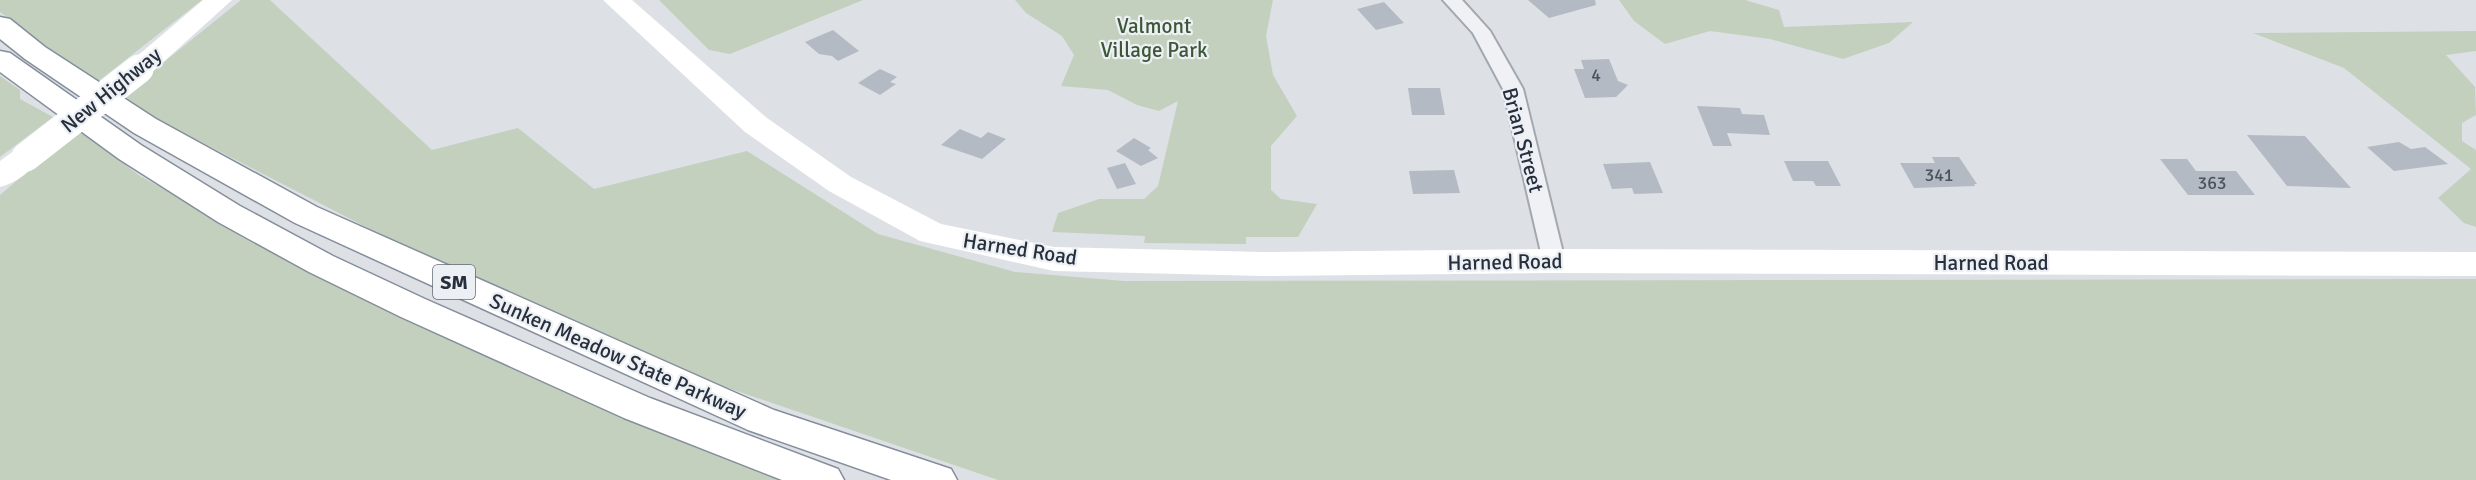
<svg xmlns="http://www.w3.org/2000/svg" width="2476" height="480" font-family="Signika,sans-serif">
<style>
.green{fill:#c3d0be}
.building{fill:#b4bac3}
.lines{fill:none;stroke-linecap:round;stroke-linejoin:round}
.street-casing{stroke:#a3a8b0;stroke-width:4}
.highway-casing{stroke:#858e9c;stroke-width:3}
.street{fill:#eff1f5;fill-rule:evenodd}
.secondary{fill:#fff;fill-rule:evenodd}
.highway{fill:#fff;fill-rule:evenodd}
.secondary-bridge{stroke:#fff;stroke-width:29}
.labels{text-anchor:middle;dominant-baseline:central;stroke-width:4.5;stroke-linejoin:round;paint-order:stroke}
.number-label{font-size:18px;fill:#4a525e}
.shield{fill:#ecf0f4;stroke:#626973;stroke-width:1.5}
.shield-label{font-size:20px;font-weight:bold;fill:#272f3c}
.park-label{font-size:21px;fill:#3c5735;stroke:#ecf0f4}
.street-label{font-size:21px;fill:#272f3c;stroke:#ecf0f4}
</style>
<rect width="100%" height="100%" fill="#dde1e6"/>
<path class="green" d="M0,0H202L96,83L0,12Z
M241,0H270L432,150L518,128L594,189L747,151L878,234L1015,272L1124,281L2476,279V480H998L722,386L453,272L118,99Z
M659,0H863L730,54L709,50Z
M1015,0H1273L1266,36L1273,75L1297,116L1271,146V190L1281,199L1317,204L1298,237H1246V244L1144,243L1145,236L1052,232L1058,213L1099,199H1144L1158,186L1178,101L1159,111L1137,105L1108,90L1061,86L1074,55L1062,36L1026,13Z
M1619,0H1745L1779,10L1784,27L1913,22L1889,43L1843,59L1770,39L1710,31L1665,44L1634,21Z
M2476,31V51L2446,55L2475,87L2476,115L2462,123V141L2476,150V227L2464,223L2438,198L2471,169L2344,68L2253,33Z
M0,76L20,90V99L53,117L0,157Z
M79,130L140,176L282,254L796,480H0V195L69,136Z"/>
<path class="building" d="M1528,0H1595L1596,5L1549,18Z
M1384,2L1404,23L1376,30L1357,9Z
M833,30L859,51L838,61L832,56L819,54L805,42Z
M1609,59L1618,81L1628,85L1616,97L1585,98L1574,69H1584L1581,60Z
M880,69L897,77L890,82L896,84L880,95L858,83Z
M1408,88H1440L1445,115H1412Z
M1697,106L1740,108L1742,114L1764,115L1770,135L1727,133L1732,146H1713Z
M960,129L981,138L988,132L1006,139L982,159L941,145Z
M2247,135L2305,136L2351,188L2287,186Z
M1134,138L1151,148L1148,150L1158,158L1141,166L1116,151Z
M2399,142L2411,149L2425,147L2448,164L2394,171L2367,147Z
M1932,157H1959L1977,184H1974L1975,186L1914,188L1900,163H1935Z
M2160,159H2187L2196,171H2236L2255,195H2188Z
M1784,161H1828L1841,186H1816L1813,181H1793Z
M1650,162L1663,193L1634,194L1632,188L1612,189L1603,164Z
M1125,163L1136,184L1117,189L1107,168Z
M1454,170L1460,193L1413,194L1409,171Z"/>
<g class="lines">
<g class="street-casing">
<path id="street" d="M1443,0H1462L1490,31L1523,89L1565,261L1562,267L1554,269L1546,267L1543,261L1503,89L1473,33Z"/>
</g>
<g class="highway-casing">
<path id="highway" d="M0,17L10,19L45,47L156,119L317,207L774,410L951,469L957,480H891L748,430L295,223L134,133L25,59L0,39Z
M0,51L10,53L141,145L240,206L333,256L425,299L650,398L838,469L844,480H782L624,418L401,317L309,272L218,222L119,159L0,72Z"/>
</g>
<use href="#street" class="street"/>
<path class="secondary" d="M203,0H232L149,75L139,78L129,75L125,69L129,63Z
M603,0H632L767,118L851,177L941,224L1054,247L1263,252L1554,249L2476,252V276L1554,273L1263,276L1054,271L920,241L829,191L745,132Z
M26,147L37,150L41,157C32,171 16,183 0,187V161L15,150Z"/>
<use href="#highway" class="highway"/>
<path class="secondary-bridge" d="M26,157L139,69"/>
</g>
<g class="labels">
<g class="number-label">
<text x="1596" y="75">4</text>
<text x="1939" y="175">341</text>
<text x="2212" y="183">363</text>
</g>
<rect class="shield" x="433" y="265" width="42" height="34" rx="4.5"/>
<g class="shield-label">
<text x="454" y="282">SM</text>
</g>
<g class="park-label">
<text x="1154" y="26">Valmont<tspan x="1154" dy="24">Village Park</tspan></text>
</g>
<g class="street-label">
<text transform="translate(111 90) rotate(-39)">New Highway</text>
<text transform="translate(1523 140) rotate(75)">Brian Street</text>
<text transform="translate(1020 249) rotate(9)">Harned Road</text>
<text transform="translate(1505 262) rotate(-1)">Harned Road</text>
<text x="1991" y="263">Harned Road</text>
<text transform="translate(618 356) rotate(24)">Sunken Meadow State Parkway</text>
</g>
</g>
</svg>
